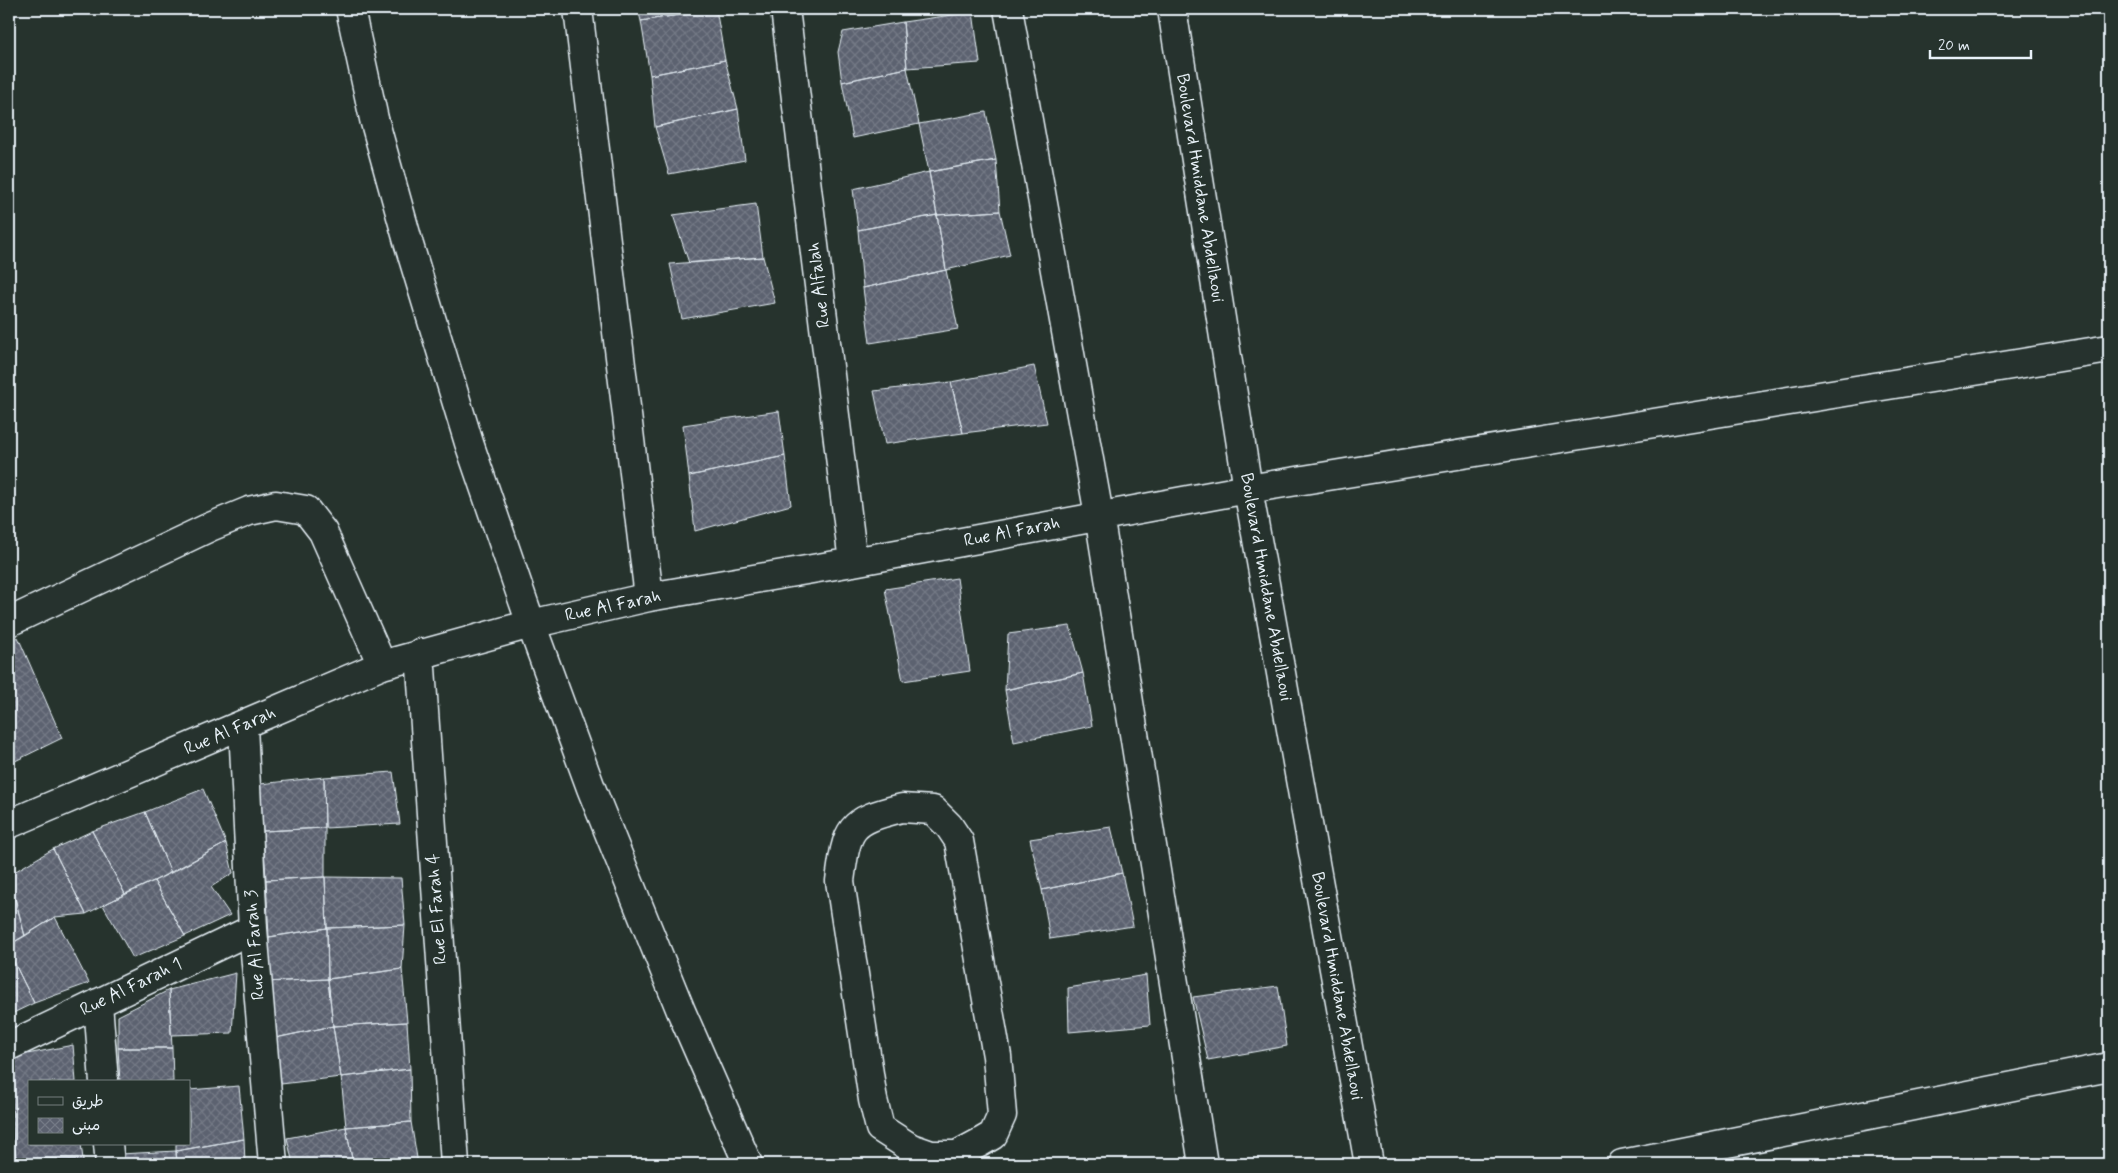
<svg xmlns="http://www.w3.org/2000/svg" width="2118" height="1173" font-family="Mynerve,'Playpen Sans Arabic',sans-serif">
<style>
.building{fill:url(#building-cross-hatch);stroke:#e8f1f8}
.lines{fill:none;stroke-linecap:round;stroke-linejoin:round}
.minor-casing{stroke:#e8f1f8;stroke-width:31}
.minor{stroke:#26332d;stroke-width:28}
.labels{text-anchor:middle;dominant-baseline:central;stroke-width:4.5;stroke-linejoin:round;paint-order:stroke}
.street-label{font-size:18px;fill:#e8f1f8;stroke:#26332d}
</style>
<defs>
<pattern id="building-cross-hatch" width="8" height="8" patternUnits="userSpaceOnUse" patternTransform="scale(1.25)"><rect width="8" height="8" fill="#5c6270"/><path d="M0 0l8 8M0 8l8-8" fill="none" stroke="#737985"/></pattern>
</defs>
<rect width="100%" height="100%" fill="#26332d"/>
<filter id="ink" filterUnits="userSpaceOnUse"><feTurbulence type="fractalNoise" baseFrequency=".02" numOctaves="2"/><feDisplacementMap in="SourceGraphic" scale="10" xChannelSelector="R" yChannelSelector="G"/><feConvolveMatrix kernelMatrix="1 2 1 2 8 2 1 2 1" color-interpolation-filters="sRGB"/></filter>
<g filter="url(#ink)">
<path class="building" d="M638,9H716L641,21Z
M716,9L725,60L650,75L641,21Z
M973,12L980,63L907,68L903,22Z
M903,22L907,68L842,82L838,52L843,32Z
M725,60L738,109L655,127L650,75Z
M907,68L919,124L853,138L842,82Z
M738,109L745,160L669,174L655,127Z
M986,112L996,160L929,172L919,124Z
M996,160L1000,211L937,215L929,172Z
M929,172L937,215L858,230L853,189Z
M756,204L763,257L689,263L673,215Z
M1000,211L1010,255L946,270L937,215Z
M937,215L946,270L863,288L858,230Z
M763,257L775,303L682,319L670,264Z
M946,270L958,329L870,343L863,288Z
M1034,366L1047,423L963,433L951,382Z
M951,382L963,433L885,444L874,391Z
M779,411L785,456L689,476L683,425Z
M785,456L791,505L695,531L689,476Z
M957,578L970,671L903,681L885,589Z
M1070,626L1083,673L1005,690L1008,634Z
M18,637L62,738L9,764V641Z
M1083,673L1092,726L1014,742L1005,690Z
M393,772L400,824L325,828L324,777Z
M324,777L325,828L263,831L260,784Z
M203,789L226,843L171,873L145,812Z
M145,812L171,873L125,894L92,831Z
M1111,827L1122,873L1042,890L1030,839Z
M325,828V877L266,880L263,831Z
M92,831L125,894L86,914L53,849Z
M226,843L233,873L211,887L230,915L185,936L154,881Z
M53,849L86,914L55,917L25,936L9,875Z
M1122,873L1133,926L1050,939L1042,890Z
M325,877L327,928L269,937L266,880Z
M325,877L401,878L405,925L327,928Z
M9,878L25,936L9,945Z
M154,881L185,936L133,958L103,905Z
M55,917L89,983L34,1003L9,952V945Z
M405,925L402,969L328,979L327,928Z
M327,928L328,979L265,982L269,937Z
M9,952L34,1003L9,1015Z
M402,969L407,1022L333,1026L328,979Z
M236,973L232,1033L171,1035L169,990Z
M1146,975L1150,1025L1069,1032L1068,988Z
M328,979L333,1026L275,1038L265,982Z
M1278,986L1287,1046L1208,1060L1193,997Z
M169,990L172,1048H118V1016Z
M407,1022L410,1069L341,1077L333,1026Z
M333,1026L341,1077L281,1084L275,1038Z
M73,1045L76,1082H29V1144H81L83,1159H16L13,1138L12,1057Z
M118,1048H172L173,1082H120Z
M410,1069L411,1122L346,1127L341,1077Z
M9,1072H12L13,1138L9,1139Z
M239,1086L244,1139L176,1151V1144H189V1090Z
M411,1122L418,1164H353L346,1127Z
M346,1127L353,1164H293L287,1138Z
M13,1138L17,1164H9V1139Z
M244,1139L245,1164H177L176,1151Z
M176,1151L177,1164H119L120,1154Z
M16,1159H83V1164H17Z"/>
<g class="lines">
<g class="minor-casing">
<path id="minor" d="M350,9L374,119L409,245L469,443L531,624L591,788L681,1011L748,1164
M578,9L649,597
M785,9L853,562
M1008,9L1099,515L1203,1164
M1172,9L1248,489L1369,1164
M9,622L210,527L249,511L276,505L306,510L323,532L382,665
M420,653L455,1164
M243,726L253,929L273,1164
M902,808L933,810L949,826L959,841L997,1056L1002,1115L993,1135L981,1142L957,1155H931L911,1148L880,1128L873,1100L840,881C847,828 848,821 902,808Z
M9,824L382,665L531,624L649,597L853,562L1248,489L2109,349
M98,1003L104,1082
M9,1046L253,929
M108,1144L110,1164
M1622,1164L2109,1067"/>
</g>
<use href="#minor" class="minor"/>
</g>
</g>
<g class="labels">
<g class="street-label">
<text transform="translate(1200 188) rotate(81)">Boulevard Hmiddane Abdellaoui</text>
<text transform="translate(819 285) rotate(-97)">Rue Alfalah</text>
<text transform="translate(1012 532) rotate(-11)">Rue Al Farah</text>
<text transform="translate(1266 587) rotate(80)">Boulevard Hmiddane Abdellaoui</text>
<text transform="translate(613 606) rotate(-12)">Rue Al Farah</text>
<text transform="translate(230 731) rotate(-23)">Rue Al Farah</text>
<text transform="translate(437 909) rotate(-94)">Rue El Farah 4</text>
<text transform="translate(255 945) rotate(-94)">Rue Al Farah 3</text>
<text transform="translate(1337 986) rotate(80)">Boulevard Hmiddane Abdellaoui</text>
<text transform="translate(131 987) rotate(-26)">Rue Al Farah 1</text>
</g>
</g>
<rect width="2118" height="1173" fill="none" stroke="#26332d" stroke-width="30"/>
<rect x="15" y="15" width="2088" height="1143" fill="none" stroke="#e8f1f8" stroke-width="2" filter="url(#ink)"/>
<rect x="28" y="1080" width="162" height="65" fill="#26332d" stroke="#747f7e"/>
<rect x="38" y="1097" width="25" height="8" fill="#26332d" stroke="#747f7e"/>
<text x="72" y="1106" font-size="15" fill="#e8f1f8">طريق</text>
<rect x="38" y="1118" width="25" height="15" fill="url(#building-cross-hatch)" stroke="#747f7e"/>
<text x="72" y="1130" font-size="15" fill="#e8f1f8">مبنى</text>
<path d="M1930 50v8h101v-8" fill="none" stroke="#e8f1f8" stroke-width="2.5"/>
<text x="1938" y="50" font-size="15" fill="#e8f1f8" stroke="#26332d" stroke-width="4" paint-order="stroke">20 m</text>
</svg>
